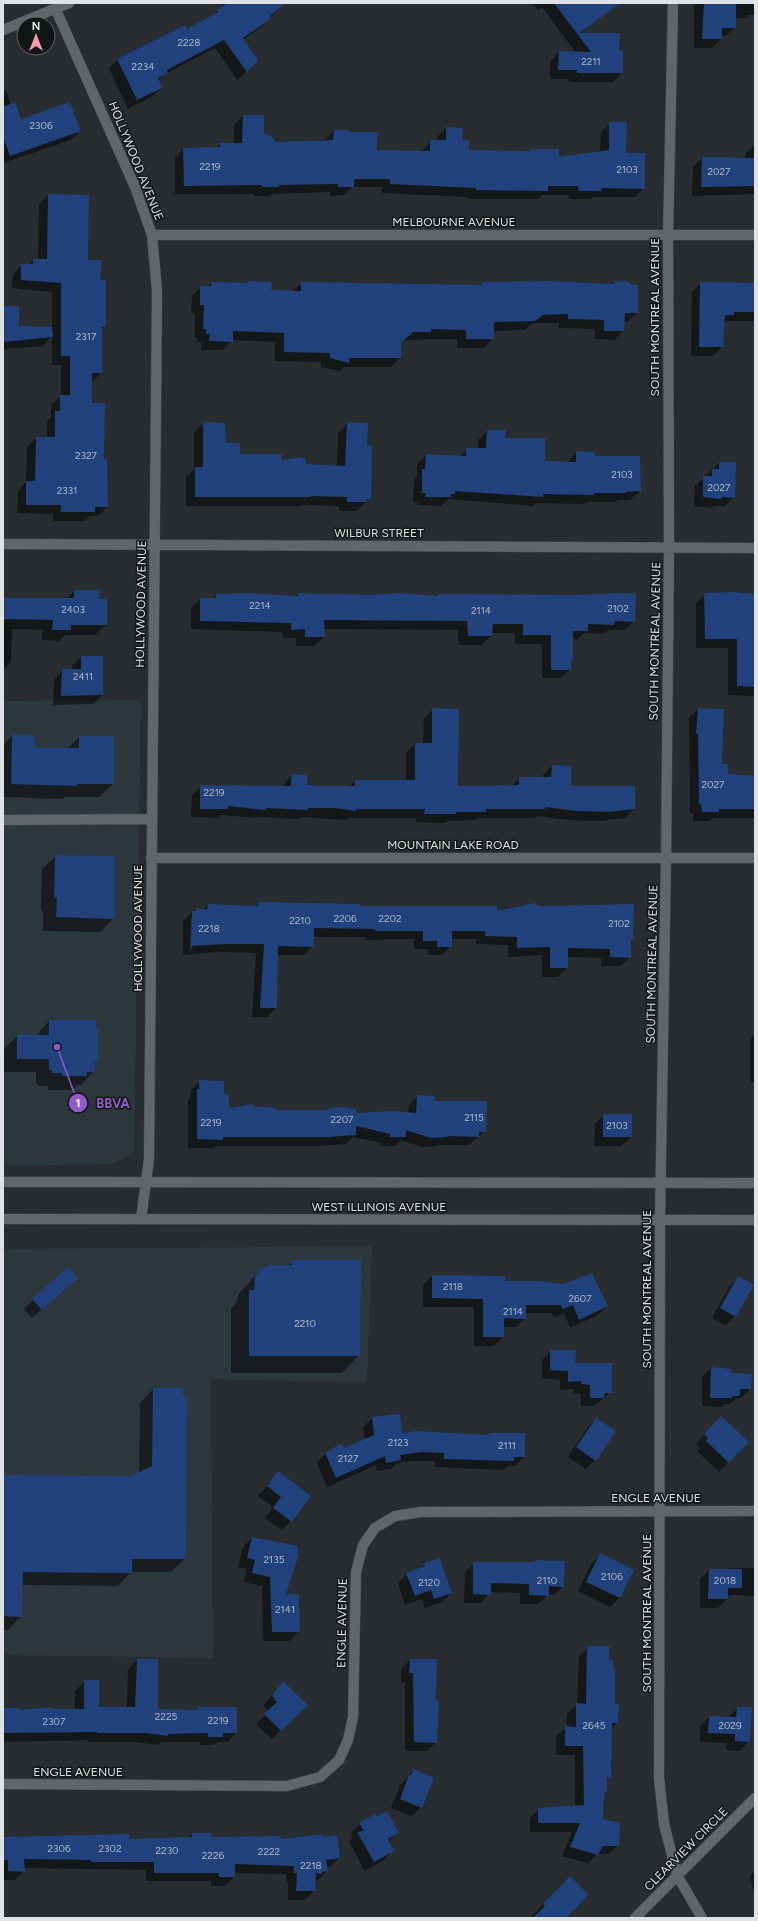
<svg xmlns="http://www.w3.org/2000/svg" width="758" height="1921" font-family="Figtree,sans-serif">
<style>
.built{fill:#2d383e}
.shadow{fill:#0007;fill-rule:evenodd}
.building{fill:#21427d}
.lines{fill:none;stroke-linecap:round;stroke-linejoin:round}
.street-casing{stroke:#464b4e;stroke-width:11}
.secondary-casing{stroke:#464b4e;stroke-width:11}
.street{stroke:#60666a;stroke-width:10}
.secondary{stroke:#60666a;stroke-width:10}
.labels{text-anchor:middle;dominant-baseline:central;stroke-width:3;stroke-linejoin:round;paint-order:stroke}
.number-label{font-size:10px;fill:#b0bbcc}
.street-label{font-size:12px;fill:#e0e3e6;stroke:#121516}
.leader{fill:none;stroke:#945ac9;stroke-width:1.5}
.callout-dot{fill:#945ac9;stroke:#121516;stroke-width:1.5}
.mark-label{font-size:12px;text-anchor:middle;font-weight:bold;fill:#fff}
.callout-label{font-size:13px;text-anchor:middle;font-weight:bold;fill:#945ac9;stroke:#121516;stroke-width:3;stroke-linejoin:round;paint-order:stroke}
</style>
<rect width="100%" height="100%" fill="#272d30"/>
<path class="built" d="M141,700L134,1153L112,1164L3,1166V701Z
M372,1246L367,1383L211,1379L213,1658L3,1655V1249Z"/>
<path class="shadow" d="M225,3H285L261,27L243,40L248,70L237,80L215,48L165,74L158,81L161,88L152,97L128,109L109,68L118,59L187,30L212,17Z
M532,3H610L613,7L580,34L618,51H622V73L613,82H569V79H550V62L559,52L576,53L542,7L538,10Z
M694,3H755V15H749L746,18H735V27L726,36H721V39L712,48H694Z
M6,90L11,105L20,120L80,131L71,140L3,163V91Z
M243,116L276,143L325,140L334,131L348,133L376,151L421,152L431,141H437V137L446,128L461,141L468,151L527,152L530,150L558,158L600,152L601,132L610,123L644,188L635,197H594L591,199H569V195H542L538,199H467V197L382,193V187H352L344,195L330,196V192L272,194L269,196H254V194H175V158L184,149L216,148L220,144H234V125Z
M755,144V194L692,196L693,167L702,158L745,159L746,153Z
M48,195L99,281L105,326L101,330V373L92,382L91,404L103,460L107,507L98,516H90L85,521H53V514L17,513L18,491L26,482L27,447L36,438H47V421L51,417V405L61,396V365H52V336L43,346L3,349V307L18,327L52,328V292L12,288L13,274L22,265H28L33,260H38L39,204Z
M248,282L270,291H293L302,283L480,286L483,283L612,285L614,282L637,313L627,322H624L623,331L614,340L595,339V329L559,328V323H532L525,330L493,331V339L484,348H457V339L403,340L400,343V358L391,367H344L339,371L321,367V362L275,361V342L232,340L223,350H201V342H197V338H195V313H191L192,296L201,287H207L211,283L247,284Z
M701,283H755V321H726L723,324L722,347L713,356H691L692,292Z
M203,423L239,455L280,461L301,460L305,465L337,466L338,433L348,423L366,447L370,498L356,511H339V506L302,505L301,506H186V477L194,470V433Z
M487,431L544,462L567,463L576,452L640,491L630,500H618L616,502H586L584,504L536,503L533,506L448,499L441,506L417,505V502H413L414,479L417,477V464L426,455L459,457L467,449H478V440Z
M719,463L734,497L725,506H714L712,508L694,506L695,486Z
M74,591L98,600L106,625L95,635H65L59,641L42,640L43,630L12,629L11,662L3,670V598L66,599Z
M298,594L436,597L439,595L634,621L625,630H608L604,634L584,633L578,639H572V660L570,663V669L561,678H542V644H515V633H491V636L482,645H459L458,630L323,629L324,637L314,646H296V638H283L282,632L191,629V608L200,599H212L217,595L295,597Z
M705,594L755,595V693L752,696L728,695V648H696V603Z
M81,657H102V695L93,704L53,705L54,679L63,670H72V666Z
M433,709L457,787L511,786L520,778H543V775L552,766L570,787L634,809L625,818L599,821L568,820L537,816L535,818H479L476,820L447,821L445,823L416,822V818H349L346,820L300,817L298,819L258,817L256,818L221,815L218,818L191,817L192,795L201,786L282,787L291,775L306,786L349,787L355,781H406V753L415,744H423L424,719Z
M698,709L727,775L755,777V818H713L709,821H693V813H690L689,718Z
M12,736H34V748L67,749L79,737L113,784L99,797H65L62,799L3,797V745Z
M56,856L114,918L100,932L43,931V911H41L42,869Z
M259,903L496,912L535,906L632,940L630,942V957L621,966H601V958L567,957V968L558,977H542V955L508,957V945L476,944V939H451V946L442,955H428V949H414V939L366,940V937H313V946L304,955H277L276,1008L267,1017H252L256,953L217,952L183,955V921L192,912L197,909L203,910L208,905L255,907ZM191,918H193L192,951H190Z
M49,1021L95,1030L97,1062L94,1064V1071L81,1085H77L72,1090H48V1086H38V1084H36V1072H3V1050L17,1036H36Z
M755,1034V1082H750V1038Z
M200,1081L223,1095L228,1109L252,1107L275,1111H327L329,1109L355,1114L408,1113L409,1105L418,1096L434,1102L485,1131L469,1145H439L437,1146L422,1147L401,1140L395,1146H381V1143L353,1137L346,1144L319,1146H216L213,1148H188V1100L190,1097L191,1090Z
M604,1115L631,1137L621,1146H594L595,1124Z
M293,1261L359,1355L342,1373H231V1308L237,1302L238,1295L261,1269L288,1266Z
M432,1276L504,1282L607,1306L598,1315L570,1328L564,1313L554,1318L552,1313H525V1318L516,1327H503V1337L494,1346H474V1307H423V1285Z
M738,1278L735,1316L726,1325L712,1318L729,1287Z
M68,1287L32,1318L24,1309L33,1300Z
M551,1351L574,1364L611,1392L594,1406H581V1394L573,1393V1389L560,1390V1380L542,1378V1360Z
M711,1368L730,1374L750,1389L741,1398H737L730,1404H724L722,1407L702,1406V1377Z
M153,1389L185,1559L171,1572H131L118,1586L22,1585L21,1616L8,1630H3V1476H131L139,1473L140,1403Z
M372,1418L401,1434L488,1436L490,1434L524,1457L515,1466H508L504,1470L435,1467V1461H412L397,1463L391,1469L377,1471L376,1465L327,1487L317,1463L326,1453L344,1449L365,1440L363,1427Z
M596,1419L595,1460L586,1469L568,1457L587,1428Z
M712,1426L748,1442L719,1472L697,1451L700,1448L696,1444Z
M278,1473L291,1521L282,1530L265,1518L273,1507L258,1496Z
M252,1538L285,1595L299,1631L290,1641H263L262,1586L244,1582L247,1569L238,1567L243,1547Z
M600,1555L632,1570L619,1598L610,1607L578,1591L591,1564Z
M536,1561L563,1586L554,1595H548L538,1604H520V1593L490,1592L481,1603H464L465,1572L474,1563H533Z
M425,1564L451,1593L442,1602L425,1608L422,1599L405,1605L398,1583L407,1574L420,1569Z
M729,1568H755V1596L733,1595L727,1597V1599L718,1608H700V1579L709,1570H727Z
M588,1647L608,1661L614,1705H618L617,1723L611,1729L610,1777L606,1781V1791L604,1794L602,1806V1820L618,1845L609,1854H597L588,1863L562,1856L572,1832H530V1818L539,1809L575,1807V1755H556V1736L567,1727V1714L577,1704L579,1656Z
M137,1660L157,1710L196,1711L199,1708L236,1733L227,1742H217L213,1745H200V1742H161L158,1745L136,1742H88V1740L3,1742V1709L20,1712L75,1710V1691L84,1682L98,1708H127L128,1669Z
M410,1660L436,1742L427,1751H405V1682H401V1669Z
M283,1683L306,1705L272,1739L256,1724L269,1712L263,1706Z
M738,1708L749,1741L740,1751L726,1750L727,1743L700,1742V1726L709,1717H728Z
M414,1770L421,1807L412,1816L391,1808L400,1785Z
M360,1824L398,1832L389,1841L393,1850L384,1860L365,1871L349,1842L353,1838L351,1833Z
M192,1834L210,1838L280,1841L339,1858L330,1867H326L327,1871L318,1880H314V1891L305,1900H288V1882H286V1874L234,1873V1877L225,1886H211V1881H146V1870L24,1868V1871L15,1880H3V1839L128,1840L188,1838Z
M755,1871V1897L750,1876Z
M570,1878L563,1918H530Z"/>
<path class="building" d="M228,3H286L270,16L272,18L243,38L258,61L247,72L224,40L167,70L168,73L158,78L162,88L137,100L117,59L185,25L187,29L218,12L217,10Z
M554,3H620L580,33H620L619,50H623V73H577V70H558L559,51L591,52Z
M704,3H736V28H722V39H702Z
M15,102L21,119L70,102L81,131L10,156L3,137V107Z
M243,115H264V133L271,136L276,142L333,140L334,130H349V132H377V150L430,151V140H446V127L463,128L462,140H469V150L530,151V149H559V157L609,150V122H627L626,153H645V189L601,188L602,191H578V186H548V191L476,190V188L390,184V179H354V187H338V184L279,185V187H262V185L184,186L183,148L220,147V143H242Z
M702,157L755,158V186L701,187Z
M48,194L89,195L88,260H102L100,280H106V327H102V373H92V403H105L104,459H107L108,507H95V512H61V505H26V481H35L36,437H55V411H60V395H70V356H61V283L21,280V264H33V259H47Z
M248,281L272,282L271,290L301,291V282L482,285V282L548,281L614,284V281L630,282V284L638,285V313H625L624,331H604V320L568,319V314L543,315L535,321L494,322V339H466V330L431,329V332H413L401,343V358H349V363L330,358V353L284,352V333L233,331V342L209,341L210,334H206V329H203L204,305H200V286H211V282L248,283Z
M700,282L755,283V312H734V315H725L723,347H699Z
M3,306H19V326L52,327L53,337L3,342Z
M203,422L225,423L226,443H240V454H281V460L302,457V459H306V464L345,466L347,422L368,423L367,446H372L371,499H367L366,502H347V497L311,496V497H195V467H203Z
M487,430H506L505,438H545V461L576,462V451L595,452V456H640L641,491L626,492V493H594V495L543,494V497L455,491V494H451V497H425L426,493H422V469H425L426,454L466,456V448H486Z
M719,462H736L735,498L722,497V499L703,497V476H712V469H719Z
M74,590H100L99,599H107V625H71V630H52L53,620L3,619V598H74Z
M735,592L755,594V687L737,686V639H705L704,593Z
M245,593L298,596V593L370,595L399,593L438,596V594L576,595L622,593L636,594L635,622L615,621L614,625L588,624V631H573V661H571V670H551V635H523V624H493L492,636H468L467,621L324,620L325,637H305V629L291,630V623L200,621V598H216V594Z
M81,656H103V695L61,696L62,669H81Z
M432,708L459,709L458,786L519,785V777H551L552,765L571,766V786H635V809L609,812L577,811L545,807V809H486V812H456V814H424L425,809H356V811L335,808H308V810L266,808V810L228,806V809H200V785L291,786V774L307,775V785L324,786H355V780H415V743H432Z
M698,708L724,709L722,764H728V774L755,776V809H719V812H702L701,804H699L698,734H696Z
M12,735H35V748H79V736H114V784H77V786L11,784Z
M55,855L115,856V919L56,917L57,898L54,897Z
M258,902L360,904V906H497V911L536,903V905L542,906L634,904L633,940H631V958L610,957V949L568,948V968H550V947L517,948V937L485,936V931H452V947H437V941H423V931H375V929L314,928V947L278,946L277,1008H260L264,944H227L191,946L192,911H196V908L207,910L208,904L258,906Z
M49,1020H96V1029H98V1062H95V1072H87V1076H62V1073H52V1070H49V1059H17V1035H49Z
M199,1080L224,1081V1094H229V1108L253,1104V1106L276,1108V1110H329V1108L342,1107L356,1109V1113L392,1111L416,1113L417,1095L435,1096V1101H487L486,1132H479V1137L448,1136L447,1137L431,1138L406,1130V1137H390V1134L356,1126V1135L328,1137H223V1140L197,1139V1089H199Z
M603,1114H632V1137H603Z
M292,1260H361L360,1356H249V1290H254L255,1276L261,1269L269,1265H292Z
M68,1267L78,1278L42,1310L32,1299Z
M592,1273L608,1306L579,1320L573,1305L563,1309L561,1305H526V1319L504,1318V1337H483V1299L432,1298V1275L506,1276L505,1281H538L563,1284Z
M738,1276L754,1285L736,1317L720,1308Z
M550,1350H576L575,1363H612V1393H605L604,1398H590V1385L581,1384V1381L568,1382V1371L550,1370Z
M711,1367L731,1369V1373L752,1374L751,1389H740V1396H732V1398H710Z
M153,1388H183V1396H187L186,1559H132V1573L23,1572L22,1617L3,1616V1475L131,1476L152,1466Z
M400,1414L402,1433L417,1431L489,1435V1433H525V1457H514V1461L444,1459V1453L421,1452L400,1455L401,1460L386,1463L385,1456L336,1478L325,1453L342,1443L344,1448L374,1435L372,1417Z
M721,1416L749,1442L729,1463L706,1441L708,1438L704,1434Z
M596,1418L616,1431L596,1461L576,1447Z
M278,1471L311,1496L292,1522L273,1508L281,1497L267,1486Z
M252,1537L298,1546L297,1553L299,1554L286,1594H299L300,1632H272L270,1577L252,1573L255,1560L247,1558Z
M600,1553L634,1570L620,1598L586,1582Z
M440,1558L452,1593L434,1599L431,1590L415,1596L406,1573L425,1566L424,1563Z
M535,1560L565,1561L564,1587L549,1586V1596L529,1595V1584L491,1583V1595L473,1594V1562H535Z
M709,1569H742V1588H728V1599H708Z
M587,1646H609V1660H613V1669H615V1704H619L618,1723H612L611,1778H607V1792H605L603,1806V1819L620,1823L619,1846H603L598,1855L570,1847L580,1823H538V1808L584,1805L583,1746H565V1726L576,1727V1703L586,1704Z
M137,1659H158V1709L198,1710V1707H237V1733H223V1737H208V1733L168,1734V1736L146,1733H97V1732L3,1733V1708H21V1710L51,1707V1709H84V1680H99V1707H135Z
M410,1659H437L436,1701H439L437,1743L414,1742L413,1673H409Z
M283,1681L308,1705L281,1731L264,1714L277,1702L272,1696Z
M737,1707H752L750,1742L735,1741V1734L708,1733L709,1716L736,1717Z
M414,1769L434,1778L422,1808L400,1799L409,1775H411Z
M387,1811L399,1833L388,1839L394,1851L374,1862L357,1832L364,1831L359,1823L375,1814L377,1817Z
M192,1833H211V1837L281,1836V1839L323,1834L324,1837L337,1835L340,1858L326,1860L328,1871L322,1872V1874L316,1873L315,1891H296L297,1873H294V1866L235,1864V1877H219V1873H154V1862H91V1860L24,1859L25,1872L8,1871V1860H3V1837L129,1834V1839L192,1837Z
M570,1876L588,1894L580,1904L566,1918H533L545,1906L543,1904Z"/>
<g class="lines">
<g class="street-casing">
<path id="street" d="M673,3L668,235L669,548L666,858L660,1220L659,1778L664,1824L677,1875L702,1918
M56,10L135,187L152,235L157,291L149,1159L141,1219
M152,235H755
M3,544L755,548
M3,820L151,819
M151,858H755
M3,1784L287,1786L320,1777L339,1760L348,1740L353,1717L356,1572L363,1545L375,1528L395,1516L421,1512L755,1511
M635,1918L755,1798"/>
</g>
<g class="secondary-casing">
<path id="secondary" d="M3,30L69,3
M3,1182L755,1183
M3,1219L755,1220"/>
</g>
<use href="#street" class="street"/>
<use href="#secondary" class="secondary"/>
</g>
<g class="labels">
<g class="number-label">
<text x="189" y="42">2228</text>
<text x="591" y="61">2211</text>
<text x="143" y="66">2234</text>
<text x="41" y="125">2306</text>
<text x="210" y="166">2219</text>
<text x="627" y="169">2103</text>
<text x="719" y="171">2027</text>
<text x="86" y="336">2317</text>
<text x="86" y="455">2327</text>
<text x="622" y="474">2103</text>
<text x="719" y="487">2027</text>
<text x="67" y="490">2331</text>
<text x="260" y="605">2214</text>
<text x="618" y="608">2102</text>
<text x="73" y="609">2403</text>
<text x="481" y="610">2114</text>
<text x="83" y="676">2411</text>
<text x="713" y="784">2027</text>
<text x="214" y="792">2219</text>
<text x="345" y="918">2206</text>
<text x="390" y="918">2202</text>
<text x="300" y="920">2210</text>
<text x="619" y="923">2102</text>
<text x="209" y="928">2218</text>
<text x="474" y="1117">2115</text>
<text x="342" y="1119">2207</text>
<text x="211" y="1122">2219</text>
<text x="617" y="1125">2103</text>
<text x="453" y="1286">2118</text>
<text x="580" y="1298">2607</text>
<text x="513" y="1311">2114</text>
<text x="305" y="1323">2210</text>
<text x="398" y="1442">2123</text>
<text x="507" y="1445">2111</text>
<text x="348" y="1458">2127</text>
<text x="274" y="1559">2135</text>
<text x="612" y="1576">2106</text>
<text x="547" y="1580">2110</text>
<text x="725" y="1580">2018</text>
<text x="429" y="1582">2120</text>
<text x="285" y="1609">2141</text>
<text x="166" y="1716">2225</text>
<text x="218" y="1720">2219</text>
<text x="54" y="1721">2307</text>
<text x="594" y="1725">2645</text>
<text x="730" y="1725">2029</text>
<text x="59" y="1848">2306</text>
<text x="110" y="1848">2302</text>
<text x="167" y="1850">2230</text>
<text x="269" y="1851">2222</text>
<text x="213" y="1855">2226</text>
<text x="311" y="1865">2218</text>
</g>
<g class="street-label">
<text transform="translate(136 161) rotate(68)">HOLLYWOOD AVENUE</text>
<text x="454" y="222">MELBOURNE AVENUE</text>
<text transform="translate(655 317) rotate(-90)">SOUTH MONTREAL AVENUE</text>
<text x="379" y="533">WILBUR STREET</text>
<text transform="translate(141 604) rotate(-89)">HOLLYWOOD AVENUE</text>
<text transform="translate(655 641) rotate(-89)">SOUTH MONTREAL AVENUE</text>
<text x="453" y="845">MOUNTAIN LAKE ROAD</text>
<text transform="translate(138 928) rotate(-90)">HOLLYWOOD AVENUE</text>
<text transform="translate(652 964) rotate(-89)">SOUTH MONTREAL AVENUE</text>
<text x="379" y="1207">WEST ILLINOIS AVENUE</text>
<text transform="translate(647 1289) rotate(-90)">SOUTH MONTREAL AVENUE</text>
<text x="656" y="1498">ENGLE AVENUE</text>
<text transform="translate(647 1613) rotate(-90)">SOUTH MONTREAL AVENUE</text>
<text transform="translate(342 1623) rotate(-89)">ENGLE AVENUE</text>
<text x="78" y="1772">ENGLE AVENUE</text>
<text transform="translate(686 1849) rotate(-45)">CLEARVIEW CIRCLE</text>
</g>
</g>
<path class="leader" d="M57 1047L78 1103"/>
<g class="callout-dot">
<circle cx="57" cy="1047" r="4"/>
<circle cx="78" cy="1103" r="10"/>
</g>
<g class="mark-label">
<text x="78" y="1107">1</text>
</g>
<g class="callout-label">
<text x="113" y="1108">BBVA</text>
</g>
<rect width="758" height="1921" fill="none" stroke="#e0e3e6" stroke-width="8"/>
<g transform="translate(36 36)"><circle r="19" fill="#121516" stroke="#646769"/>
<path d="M0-3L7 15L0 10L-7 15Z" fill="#f39aa7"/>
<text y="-6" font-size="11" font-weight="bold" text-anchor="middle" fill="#e0e3e6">N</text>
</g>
</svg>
